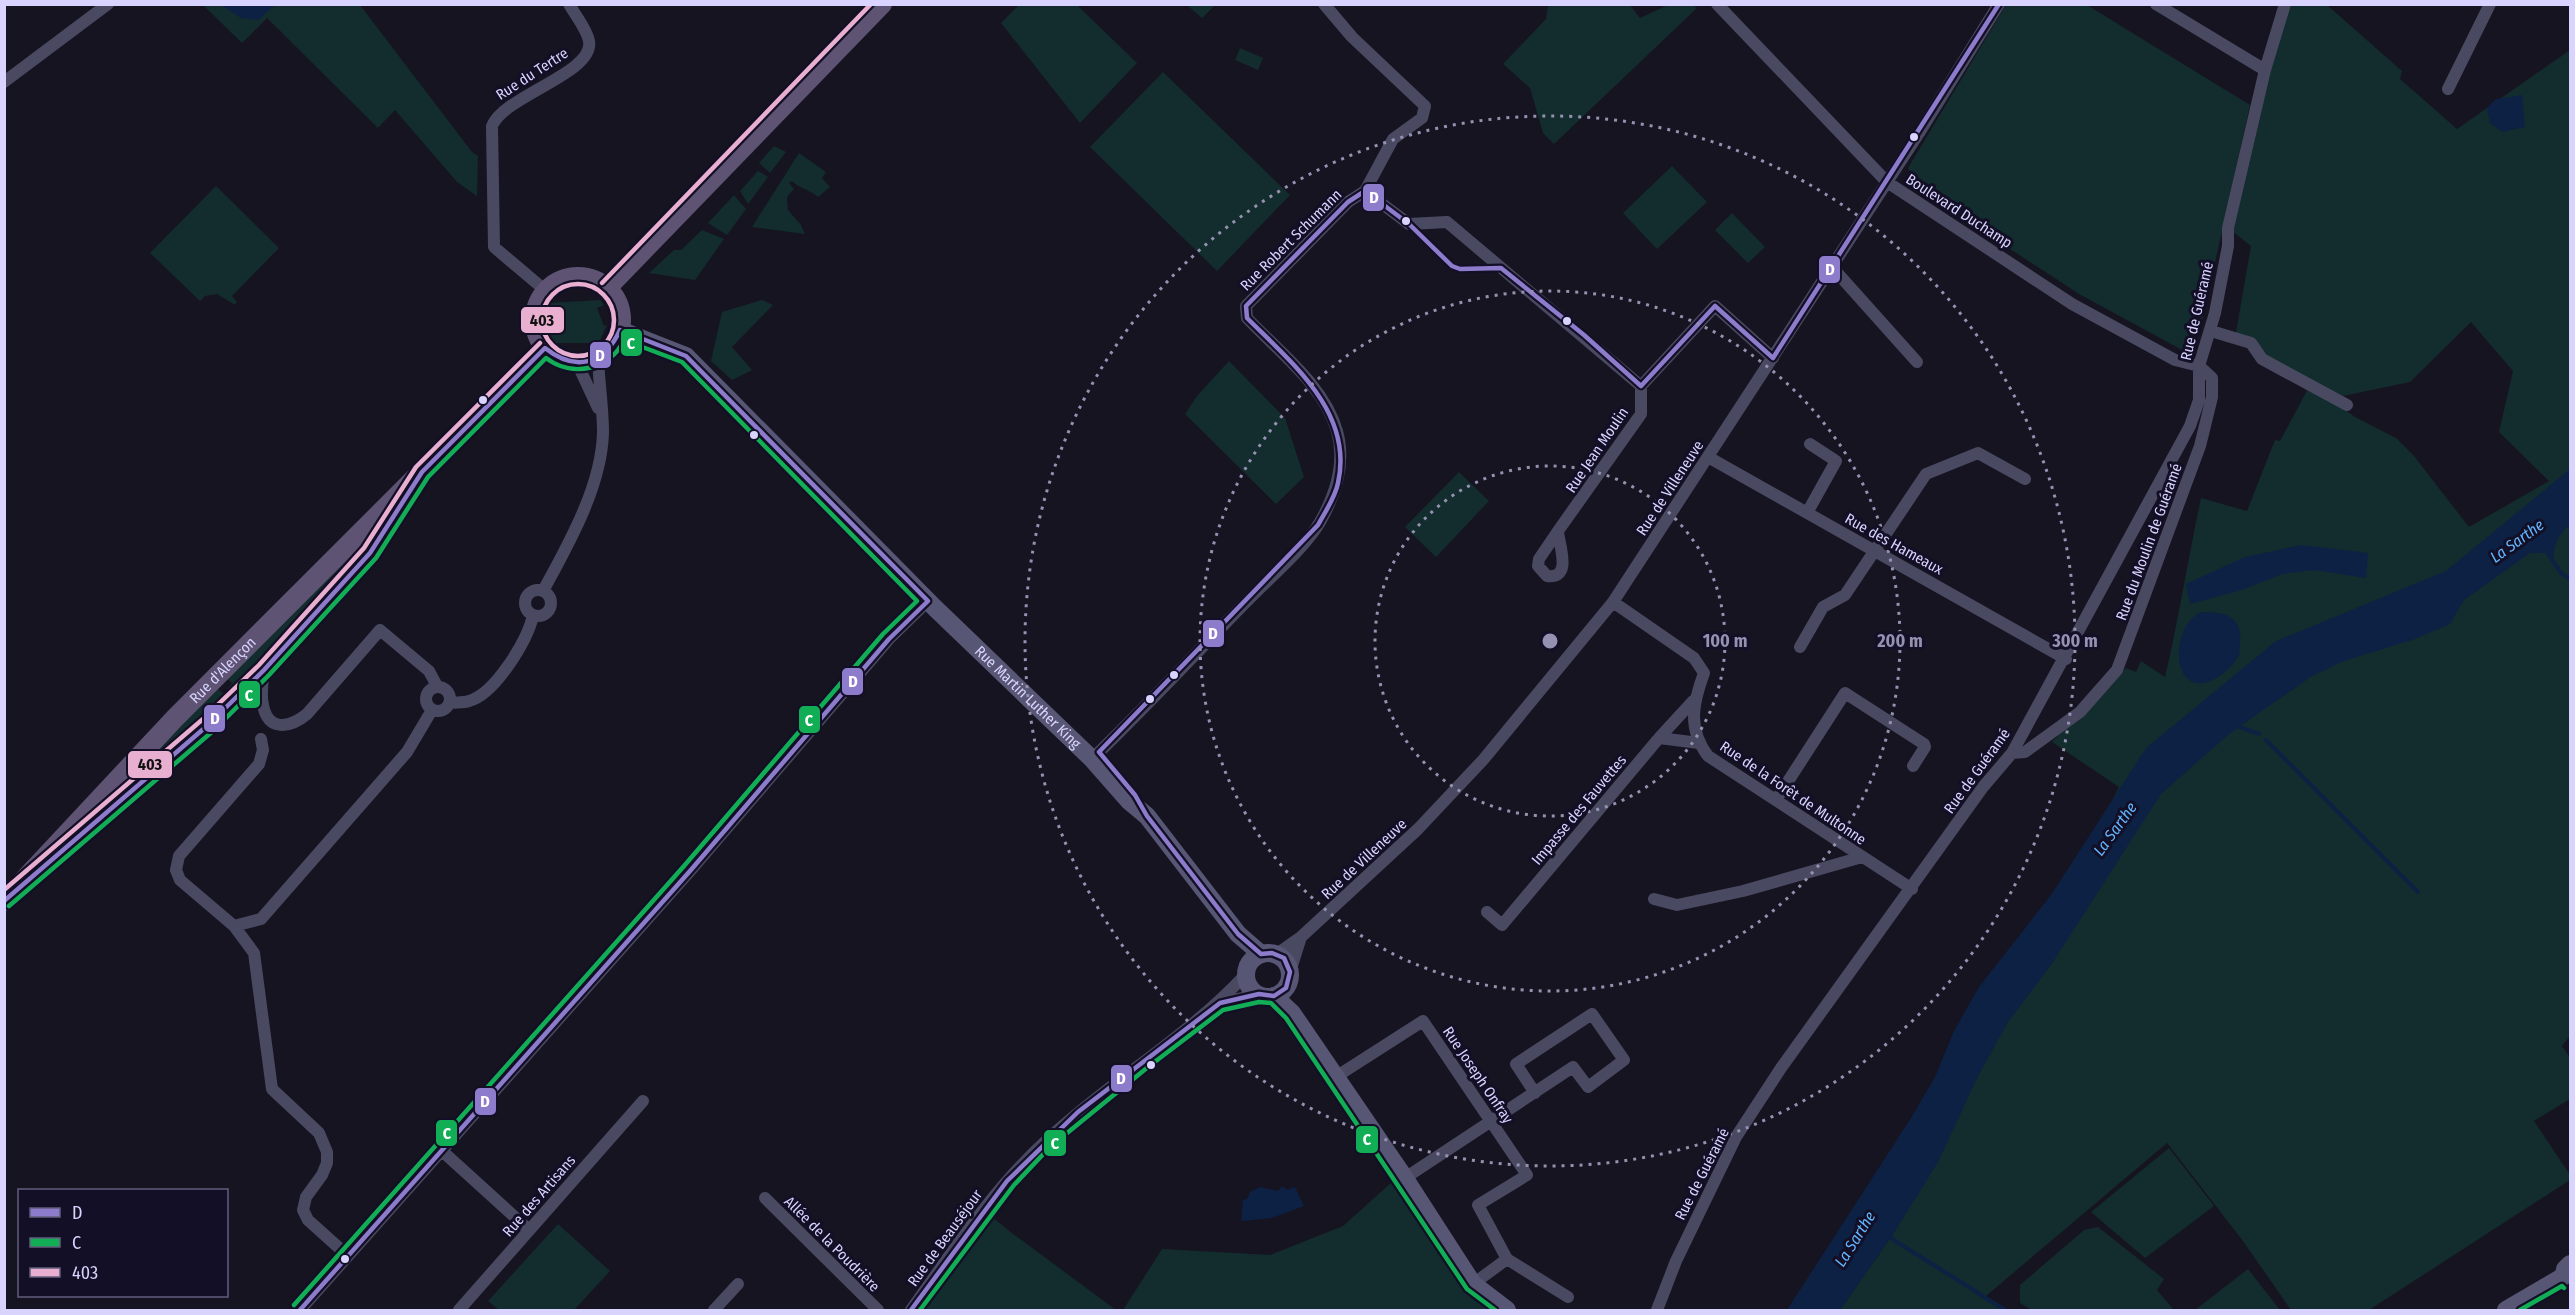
<svg xmlns="http://www.w3.org/2000/svg" width="2575" height="1315" font-family="'Fira Sans Condensed',sans-serif">
<style>
.green{fill:#132c2d}
.water{fill:#0d2144}
.lines{fill:none;stroke-linecap:round;stroke-linejoin:round}
.stream{stroke:#0d2144;stroke-width:4}
.street{stroke:#4a4962;stroke-width:12}
.secondary{stroke:#575674;stroke-width:18}
.primary{stroke:#5e5373;stroke-width:20}
.bus-1-casing{stroke:#130f26;stroke-width:9}
.bus-2-casing{stroke:#130f26;stroke-width:9}
.bus-3-casing{stroke:#130f26;stroke-width:9}
.bus-1{stroke:#8d7bcb;stroke-width:4.5}
.bus-2{stroke:#12ae56;stroke-width:4.5}
.bus-3{stroke:#e8afd0;stroke-width:4.5}
.ring{fill:none;stroke:#9591b1;stroke-width:3;stroke-dasharray:3 6}
.bus-dot{fill:#d9d4ff;stroke:#130f26;stroke-width:2}
.labels{text-anchor:middle;dominant-baseline:central;stroke-width:6;stroke-linejoin:round;paint-order:stroke}
.street-label{font-size:15px;fill:#d9d4ff;stroke:#130f26}
.water-label{font-size:16px;font-style:italic;fill:#62b6ff;stroke:#130f26}
.centre{fill:#9591b1;stroke:#130f26;stroke-width:3}
.ring-label{font-size:18px;text-anchor:middle;font-weight:bold;fill:#9591b1;stroke:#130f26;stroke-width:6;stroke-linejoin:round;paint-order:stroke}
.line-badge{stroke:#130f26;stroke-width:2}
.badge-label{font-size:16px;text-anchor:middle;font-weight:bold;fill:#fff}
.pale-badge-label{font-size:16px;text-anchor:middle;font-weight:bold;fill:#111}
</style>
<rect width="100%" height="100%" fill="#161421"/>
<path class="green" d="M203,5H360L472,152L478,156L477,196L457,182L395,110L378,128L267,18L242,43Z
M1019,5H1077L1137,63L1080,123L1001,23Z
M1187,5H1215L1202,18Z
M1548,5H1630L1640,18L1668,5H1693L1697,8L1554,144L1543,133L1530,88L1503,64L1546,19Z
M2006,5H2087L2250,105L2202,321L2182,350L2079,294L1912,185V175L1908,168Z
M2285,5H2327L2402,71L2400,79L2457,129L2570,50V1036L2562,1046L2570,1058V1099L2534,1121L2570,1175V1180L2369,1310H2291L2243,1241L2167,1143L1986,1296L2005,1310H1840L1888,1241L2119,787L2052,742L2126,668L2136,672L2141,661L2165,677C2179,618 2188,558 2201,498L2247,511L2275,440L2280,441L2310,385L2355,417L2396,438L2414,456L2469,527L2549,481L2499,432L2513,371L2471,322L2410,382L2343,396L2262,359L2235,338L2251,246L2228,228Z
M1240,48L1263,58L1258,70L1235,60Z
M1163,72L1290,195L1217,271L1090,147Z
M774,146L786,152L770,173L759,163Z
M799,153L826,172L822,178L830,187L818,197C809,189 800,189 792,181L789,183L794,189L787,197L788,210L801,225L805,234L752,227Z
M1672,166L1707,202L1657,249L1623,213Z
M758,171L768,177L748,204L740,191Z
M216,186L279,248L232,296L237,302L235,305L217,294L205,296L200,301L150,253Z
M734,195L746,209L727,235L708,223Z
M1732,213L1765,247L1748,263L1715,230Z
M702,230L724,239L695,280L649,273L674,250H681Z
M600,300L604,305L597,308L604,326L607,325L599,343H553L545,330L553,329L556,322L543,325L549,303Z
M762,300L773,305L732,347L752,370L732,380L711,361L722,312Z
M1229,361L1285,418L1304,477L1276,504L1185,414L1197,396Z
M1459,472L1489,501L1436,557L1405,527Z
M371,523L377,531L231,693L227,689L232,683L222,674Z
M218,689L227,697L110,805L153,745Z
M2169,1148L2214,1206L2145,1258L2091,1212Z
M1392,1182L1474,1300L1490,1310H1123L1162,1249L1270,1255L1343,1226Z
M991,1216L1008,1230L1116,1310H913Z
M558,1224L610,1271L574,1310H499L488,1301Z
M2098,1227L2164,1279L2157,1290L2174,1310H2032L2020,1303V1285L2084,1230Z
M2248,1269L2280,1310H2195Z"/>
<path class="water" d="M221,5H275L258,20L241,18Z
M2522,95L2525,127L2502,132L2490,123L2487,108L2496,99Z
M2570,469V525C2557,535 2552,548 2554,565L2545,553H2530L2464,600L2450,624L2415,639L2344,661L2312,676L2229,734L2161,794L2053,962L2008,1022L1978,1076L1938,1162L1894,1233L1840,1310H1787L1911,1118L1935,1077L1954,1031L1979,987L2051,895L2146,748L2276,641L2446,571Z
M2302,545L2368,553L2366,578L2314,570L2282,574L2242,590L2190,604L2186,584L2245,557Z
M2202,612C2225,612 2243,616 2240,644C2239,648 2240,654 2238,657C2229,673 2200,695 2185,676C2172,658 2181,619 2202,612Z
M1282,1186L1287,1190L1295,1187L1304,1206L1272,1218L1241,1221L1243,1200L1247,1199L1250,1192L1260,1187L1278,1191Z"/>
<g class="lines">
<path class="stream" d="M2553,561L2561,573L2570,579
M2237,726L2259,734
M2266,740L2418,892
M1886,1235L2005,1310"/>
<path class="street" d="M1324,4L1352,37L1425,106L1422,118L1393,139L1365,191
M1717,4L1887,182L2072,304L2175,360L2199,366L2212,378V397L2200,446L2117,670L2080,712L2025,752L2012,753
M2156,4L2265,70
M4,82L108,4
M2448,89L2490,4
M1365,191L1409,224L1447,222L1641,386
M1832,267L1917,362
M546,291L494,247L492,126C505,95 595,73 589,41C587,29 575,15 569,4
M2211,331L2251,343L2262,359L2347,405
M577,363L598,408
M1708,457L2066,659
M1807,513L1836,461L1810,444
M1558,531C1559,546 1573,579 1547,576L1538,566L1539,559L1558,531L1641,414V386L1715,306L1773,358
M525 603a13 13 0 1 1 26 0a13 13 0 1 1-26 0Z
M543,591C568,545 602,486 603,432C603,408 599,383 598,359
M1613,602L1694,658L1704,673C1693,703 1687,728 1708,756L1912,889
M1800,647L1823,607L1845,595L1926,474L1978,453L2025,479
M264,670C263,681 260,694 263,705C268,732 290,728 307,714L380,630L429,671L437,686
M426 699a12 12 0 1 1 24 0a12 12 0 1 1-24 0Z
M450,703C456,702 463,703 469,701C495,694 527,641 533,616
M1659,738L1699,743
M261,739L263,750L259,764L179,856L176,870L180,880L234,926L254,953L272,1089L319,1133L327,1152V1163L322,1175L306,1197L303,1210L308,1220L348,1256
M1092,759C1145,708 1195,654 1246,602C1267,580 1305,548 1320,522C1336,494 1346,463 1337,431C1324,385 1279,352 1247,318L1246,306L1348,202L1365,191
M1776,800L1845,693L1924,744L1925,747L1913,766
M1654,899L1677,905L1743,891L1862,857
M1487,912L1502,925L1659,738L1693,701
M234,926L261,919L407,752L432,710
M1277,954L1301,937L1418,829L1483,760L1613,602L1919,133L1999,4
M1290,972L1301,937
M1221,1003L1259,994
M1334,1078L1423,1021L1527,1175L1478,1205L1507,1259L1568,1297
M441,1150L529,1230
M1405,1178L1573,1067L1588,1087L1624,1060L1592,1014L1516,1064L1535,1093
M765,1198L878,1310
M1473,1284L1507,1259
M300,1310L690,871L889,639L928,601
M459,1310L643,1101
M714,1310L738,1284
M911,1310C953,1251 993,1189 1047,1140C1110,1081 1188,1037 1246,974
M1657,1310L1676,1261L1736,1137L1781,1068L1983,787L2012,753L2190,426L2199,400V366L2215,313L2228,246V228L2265,70L2285,4"/>
<g class="secondary">
<path id="s1" d="M620,330L686,356L935,608L1092,759L1129,801L1147,816L1238,934L1261,954"/>
<circle cx="1268" cy="975" r="22"/>
<path d="M1274,996L1292,1013L1400,1171L1473,1284L1507,1310"/>
<path d="M2506,1310L2564,1276L2565,1269L2570,1264"/>
</g>
<g class="primary">
<circle cx="578" cy="320" r="43"/>
<path d="M607,288L882,4"/>
<path d="M86,830L208,725L264,670L370,553L404,500"/>
<path id="s2" d="M4,901L175,718L545,348"/>
</g>
<g class="bus-1-casing">
<path id="bus-1" d="M4,901L208,725L264,670L370,553L422,472L545,348C575,372 604,365 620,330L686,356L928,601L889,639L690,871L300,1310
M911,1310L1007,1181L1078,1112L1220,1003L1259,994L1274,996L1286,988L1290,972L1284,958L1272,953L1261,954L1238,934L1147,816L1135,795L1099,752L1318,525C1325,512 1335,498 1338,483C1354,413 1292,363 1247,318L1246,306L1348,202L1365,191L1409,224L1452,266L1460,269L1501,268L1584,335L1641,386L1715,306L1773,358L1999,4"/>
</g>
<g class="bus-2-casing">
<path id="bus-2" d="M9,906L213,731L269,675L376,558L428,477L546,358C572,378 610,370 624,340L682,362L917,601L883,634L684,866L294,1305
M920,1310L1014,1185L1050,1147L1148,1067L1223,1010L1259,1002L1271,1003L1286,1018L1467,1289L1495,1310
M2520,1310L2562,1286L2564,1288"/>
</g>
<g class="bus-3-casing">
<path id="bus-3" d="M602,283L871,4
M542 320a36 36 0 1 1 72 0a36 36 0 1 1-72 0Z
M4,890L203,719L259,665L364,548L416,467L540,343"/>
</g>
<use href="#bus-1" class="bus-1"/>
<use href="#bus-2" class="bus-2"/>
<use href="#bus-3" class="bus-3"/>
</g>
<g class="ring">
<circle cx="1550" cy="641" r="175"/>
<circle cx="1550" cy="641" r="350"/>
<circle cx="1550" cy="641" r="525"/>
</g>
<g class="bus-dot">
<circle cx="1914" cy="137" r="5"/>
<circle cx="1406" cy="221" r="5"/>
<circle cx="1567" cy="321" r="5"/>
<circle cx="483" cy="400" r="5"/>
<circle cx="754" cy="435" r="5"/>
<circle cx="1174" cy="675" r="5"/>
<circle cx="1150" cy="699" r="5"/>
<circle cx="1151" cy="1065" r="5"/>
<circle cx="345" cy="1259" r="5"/>
</g>
<g class="labels">
<g class="street-label">
<text transform="translate(532 74) rotate(-33)">Rue du Tertre</text>
<text transform="translate(1959 211) rotate(33)">Boulevard Duchamp</text>
<text transform="translate(1291 240) rotate(-45)">Rue Robert Schumann</text>
<text transform="translate(2197 311) rotate(-77)">Rue de Guéramé</text>
<text transform="translate(1597 450) rotate(-56)">Rue Jean Moulin</text>
<text transform="translate(1670 488) rotate(-57)">Rue de Villeneuve</text>
<text transform="translate(2149 542) rotate(-70)">Rue du Moulin de Guéramé</text>
<text transform="translate(1894 544) rotate(29)">Rue des Hameaux</text>
<text stroke="none"><textPath href="#s2" startOffset="318">Rue d'Alençon</textPath></text>
<text stroke="none"><textPath href="#s1" startOffset="554">Rue Martin Luther King</textPath></text>
<text transform="translate(1977 771) rotate(-54)">Rue de Guéramé</text>
<text transform="translate(1793 793) rotate(34)">Rue de la Forêt de Multonne</text>
<text transform="translate(1579 810) rotate(-50)">Impasse des Fauvettes</text>
<text transform="translate(1364 859) rotate(-43)">Rue de Villeneuve</text>
<text transform="translate(1478 1075) rotate(56)">Rue Joseph Onfray</text>
<text transform="translate(1702 1174) rotate(-63)">Rue de Guéramé</text>
<text transform="translate(539 1196) rotate(-49)">Rue des Artisans</text>
<text transform="translate(945 1238) rotate(-54)">Rue de Beauséjour</text>
<text transform="translate(832 1244) rotate(45)">Allée de la Poudrière</text>
</g>
<g class="water-label">
<text transform="translate(2517 541) rotate(-36)">La Sarthe</text>
<text transform="translate(2115 829) rotate(-54)">La Sarthe</text>
<text transform="translate(1855 1239) rotate(-58)">La Sarthe</text>
</g>
</g>
<circle cx="1550" cy="641" r="9" class="centre"/>
<g class="ring-label">
<text x="1725" y="647">100 m</text>
<text x="1900" y="647">200 m</text>
<text x="2075" y="647">300 m</text>
</g>
<g class="line-badge">
<rect x="1362" y="183" width="23" height="29" rx="6" fill="#8d7bcb"/>
<rect x="1818" y="255" width="23" height="29" rx="6" fill="#8d7bcb"/>
<rect x="520" y="306" width="45" height="28" rx="6" fill="#e8afd0"/>
<rect x="620" y="328" width="23" height="29" rx="6" fill="#12ae56"/>
<rect x="589" y="341" width="23" height="28" rx="6" fill="#8d7bcb"/>
<rect x="1202" y="619" width="23" height="29" rx="6" fill="#8d7bcb"/>
<rect x="841" y="667" width="23" height="29" rx="6" fill="#8d7bcb"/>
<rect x="238" y="680" width="23" height="29" rx="6" fill="#12ae56"/>
<rect x="203" y="704" width="23" height="29" rx="6" fill="#8d7bcb"/>
<rect x="798" y="705" width="23" height="29" rx="6" fill="#12ae56"/>
<rect x="127" y="750" width="46" height="29" rx="6" fill="#e8afd0"/>
<rect x="1110" y="1064" width="23" height="29" rx="6" fill="#8d7bcb"/>
<rect x="474" y="1087" width="23" height="29" rx="6" fill="#8d7bcb"/>
<rect x="435" y="1119" width="23" height="28" rx="6" fill="#12ae56"/>
<rect x="1355" y="1125" width="24" height="29" rx="6" fill="#12ae56"/>
<rect x="1043" y="1129" width="24" height="28" rx="6" fill="#12ae56"/>
</g>
<g class="badge-label">
<text x="1374" y="203">D</text>
<text x="1830" y="275">D</text>
<text x="631" y="349">C</text>
<text x="600" y="361">D</text>
<text x="1213" y="639">D</text>
<text x="853" y="687">D</text>
<text x="249" y="701">C</text>
<text x="215" y="724">D</text>
<text x="809" y="726">C</text>
<text x="1121" y="1084">D</text>
<text x="485" y="1107">D</text>
<text x="447" y="1139">C</text>
<text x="1367" y="1145">C</text>
<text x="1055" y="1149">C</text>
</g>
<g class="pale-badge-label">
<text x="542" y="326">403</text>
<text x="150" y="770">403</text>
</g>
<rect width="2575" height="1315" fill="none" stroke="#d9d4ff" stroke-width="12"/>
<rect x="18" y="1189" width="210" height="108" fill="#130f26" stroke="#625e7d" stroke-width="1.5"/>
<rect x="30" y="1208" width="30" height="9" fill="#8d7bcb" stroke="#625e7d" stroke-width="1.5"/>
<text x="72" y="1219" font-size="18" fill="#d9d4ff">D</text>
<rect x="30" y="1238" width="30" height="9" fill="#12ae56" stroke="#625e7d" stroke-width="1.5"/>
<text x="72" y="1249" font-size="18" fill="#d9d4ff">C</text>
<rect x="30" y="1268" width="30" height="9" fill="#e8afd0" stroke="#625e7d" stroke-width="1.5"/>
<text x="72" y="1279" font-size="18" fill="#d9d4ff">403</text>
</svg>
